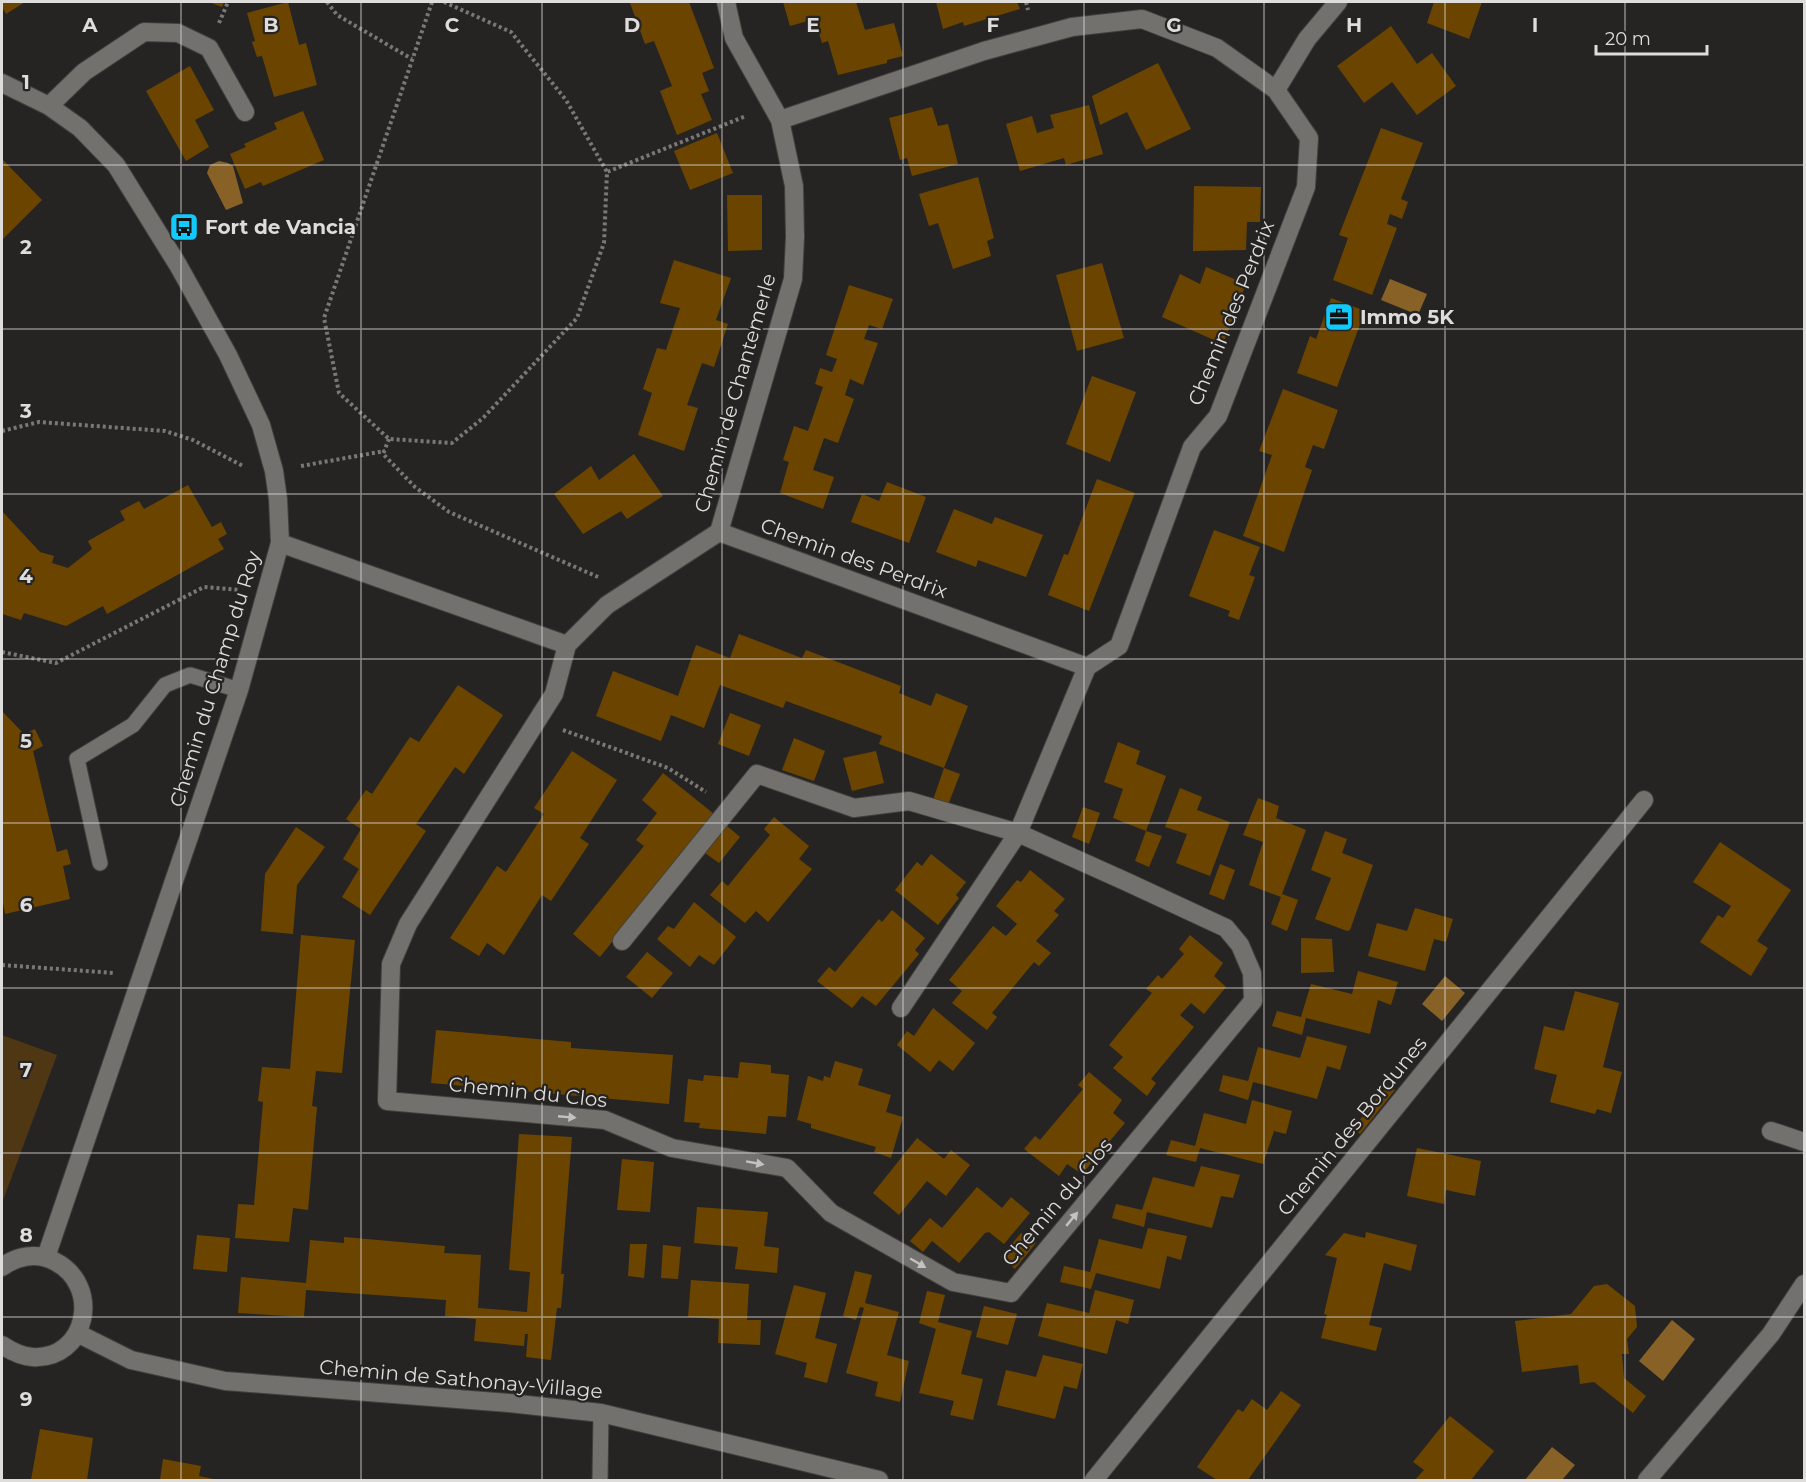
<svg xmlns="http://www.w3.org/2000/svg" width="1806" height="1482" font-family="Montserrat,sans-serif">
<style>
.green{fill:#503714}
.water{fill:#886127}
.building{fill:#6b4500}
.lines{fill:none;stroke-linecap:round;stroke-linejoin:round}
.service-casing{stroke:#41403e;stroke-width:17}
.minor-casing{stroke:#41403e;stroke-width:20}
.tertiary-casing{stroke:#41403e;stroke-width:20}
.path{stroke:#7a7877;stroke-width:4;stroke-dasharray:3 3;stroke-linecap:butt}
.service{stroke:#73716e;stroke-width:15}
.minor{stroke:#73716e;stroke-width:18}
.tertiary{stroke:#73716e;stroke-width:18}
.oneway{fill:#c3c2c0}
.grid{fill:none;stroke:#dedddc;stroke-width:1.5;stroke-opacity:0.55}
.labels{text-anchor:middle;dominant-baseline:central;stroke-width:4.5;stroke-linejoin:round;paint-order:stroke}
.poi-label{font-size:20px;font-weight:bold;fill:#dedddc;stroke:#262422;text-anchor:start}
.street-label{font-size:20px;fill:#dedddc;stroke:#262422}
.grid-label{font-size:20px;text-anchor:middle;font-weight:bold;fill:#dedddc;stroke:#262422;stroke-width:4.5;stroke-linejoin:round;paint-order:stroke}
</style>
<rect width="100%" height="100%" fill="#262422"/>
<path class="green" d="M2,1035L57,1055L2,1203Z"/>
<path class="water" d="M219,161L228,163L233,166L243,203L226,210L207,173L210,165Z
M1390,279L1427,294L1418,315L1381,300Z
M1445,976L1465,993L1442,1021L1422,1004Z
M1672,1320L1695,1339L1663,1381L1639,1361Z
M1552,1447L1575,1465L1562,1480H1525Z"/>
<path class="building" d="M2,2H25L6,14L2,7Z
M209,2H224L222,7Z
M288,2L299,45L306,43L317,85L274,97L262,56L257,57L252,42L255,41L247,13Z
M634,2H689L714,68L702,73L709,91L701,94L712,120L677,135L660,91L672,86L654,41L645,44L630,3Z
M783,2H856L865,30L894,23L903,56L887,60V63L838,75L828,41L822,43L815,19L790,26Z
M936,2H1017L1020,9L964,26L963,22L943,29Z
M1434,2H1482L1469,39L1427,23Z
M1391,26L1417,64L1432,53L1456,86L1417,115L1392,82L1364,103L1337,66Z
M1158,63L1191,129L1146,150L1127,112L1100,125L1092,96Z
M190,66L214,110L195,120L209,147L186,161L146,91Z
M1089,105L1103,154L1066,165L1064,158L1020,171L1006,124L1032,116L1037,133L1054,128L1050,115Z
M932,107L938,126L948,124L958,164L912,176L907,158L900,160L889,118Z
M303,111L324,160L263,186L261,182L245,189L230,154L246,147L244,144L277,129L274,123Z
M1381,128L1423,143L1401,199L1408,202L1402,219L1390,214L1387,224L1397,228L1372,295L1333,280L1348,238L1339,235Z
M717,133L733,173L690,190L674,151Z
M2,159L42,200L2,240Z
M978,177L994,238L987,241L991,256L953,269L938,223L929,226L919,194Z
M1194,186L1261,187L1260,222H1247L1246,250L1193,251Z
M727,195H762V250L728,251Z
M674,260L731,278L716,320L728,324L714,367L702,363L687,405L698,408L684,451L638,435L652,393L643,389L657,348L666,350L680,308L660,303Z
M1102,263L1124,338L1077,351L1056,275Z
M1206,267L1246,284L1223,344L1162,317L1180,274L1200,284Z
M849,285L893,299L882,329L869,325L864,339L878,343L863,385L850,379L845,395L854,399L838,443L824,438L813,470L834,477L823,509L780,493L789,462L783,460L794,426L808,431L823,387L815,384L820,368L832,372L837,359L826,355Z
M1331,298L1365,311L1337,387L1297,373L1310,336L1316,339Z
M1092,376L1136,392L1110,462L1066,444Z
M1283,389L1338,410L1324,449L1313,445L1305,467L1312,470L1284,552L1243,536L1272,455L1259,451Z
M634,454L663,496L627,519L621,511L583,534L554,494L591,466L599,480Z
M1097,479L1135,493L1089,611L1048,595L1064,554L1068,555Z
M887,482L926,497L909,543L851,522L862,494L879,501Z
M188,485L212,527L221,522L227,534L218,539L224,549L107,614L103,606L66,626L24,613L21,620L2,614V511L40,552L54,556L52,563L68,568L92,549L88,541L125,520L120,511L139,501L144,509Z
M954,509L992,524L995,517L1043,535L1026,577L978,560L976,567L936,552Z
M1214,530L1260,547L1249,575L1255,577L1239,620L1228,616L1230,611L1189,596Z
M739,634L802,658L806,650L901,686L899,693L931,706L936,693L968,706L944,768L879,744L882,736L786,701L783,708L720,685L704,728L671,715L661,741L596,716L613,671L678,696L696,645L730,658Z
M458,685L503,715L464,774L455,767L416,824L426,831L370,915L342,897L359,869L343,859L361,829L346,819L366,790L372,794L410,737L419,742Z
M2,711L24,734L35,729L43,746L33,751L57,852L67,849L71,864L63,866L70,899L5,914L2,897Z
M730,713L761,725L749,756L718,744Z
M794,738L825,751L814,781L782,770Z
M1118,742L1140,751L1136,764L1166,776L1146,831L1113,818L1123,789L1104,782Z
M572,751L617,780L580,838L589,844L551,901L542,895L504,955L487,943L479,956L450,938L497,866L506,872L544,814L534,808Z
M876,751L884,783L852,791L843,758Z
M944,768L960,774L948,805L933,800Z
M663,773L714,814L600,957L573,934L644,846L636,840L657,813L642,800Z
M1180,788L1202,797L1197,810L1230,822L1210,876L1176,863L1187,834L1165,827Z
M1258,798L1279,806L1276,818L1306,830L1282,894L1298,900L1287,931L1271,924L1281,897L1249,885L1263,842L1243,835Z
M1083,807L1100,813L1089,844L1072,837Z
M774,817L809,846L799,859L812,869L768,922L756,911L745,923L710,895L722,881L728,886L749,860L770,835L764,829Z
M727,826L740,837L719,863L705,853Z
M296,827L325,847L297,885L293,934L261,931L265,874Z
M1146,831L1162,836L1149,867L1135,861Z
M1325,831L1347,839L1342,853L1373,865L1350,930L1347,931L1315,919L1331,878L1311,870Z
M1720,842L1791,890L1757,941L1768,948L1751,976L1700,942L1718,915L1723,918L1731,906L1693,882Z
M931,854L966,882L956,895L959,898L938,925L895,890L917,862L922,866Z
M1220,864L1235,870L1224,900L1209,894Z
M1030,870L1065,899L1054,911L1059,915L1036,941L1051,953L1039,966L1034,962L992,1013L997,1017L987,1030L952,1003L962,991L949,980L993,926L1006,936L1017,924L996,906L1017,880L1021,882Z
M694,902L736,937L714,965L699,955L690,967L657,939L668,926L674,929Z
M1415,908L1453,919L1446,942L1434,939L1425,971L1368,956L1377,923L1407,931Z
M892,910L925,938L915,950L919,954L876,1006L862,996L852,1008L817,981L829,967L835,972L879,919L882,922Z
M301,935L355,940L342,1073L316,1071L312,1106L317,1107L308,1210L293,1208L289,1242L235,1238L238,1204L254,1205L263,1102L258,1101L262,1067L290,1069Z
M1190,935L1223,963L1214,976L1226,987L1204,1014L1191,1003L1180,1015L1194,1027L1151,1079L1156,1083L1147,1096L1113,1068L1123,1057L1109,1045L1152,993L1146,989L1158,975L1162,979L1184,954L1179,949Z
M1301,938L1332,939L1334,972L1301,973Z
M647,952L673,973L652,998L626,977Z
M1358,971L1398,982L1391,1005L1378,1000L1370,1034L1306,1018L1302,1035L1272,1026L1277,1011L1301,1017L1311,984L1352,994Z
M1575,991L1619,1003L1603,1067L1622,1072L1611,1113L1597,1109L1595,1114L1550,1102L1557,1075L1534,1069L1544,1026L1564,1031Z
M933,1008L975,1043L953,1071L939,1060L930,1072L897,1045L907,1031L914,1036Z
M436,1030L571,1042V1048L673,1055L669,1104L431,1083Z
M1307,1036L1347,1046L1340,1070L1327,1066L1317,1099L1253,1082L1248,1100L1219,1091L1223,1075L1248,1081L1258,1047L1300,1058Z
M835,1061L863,1069L858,1085L891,1095L886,1112L903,1117L891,1158L874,1152L876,1147L811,1128V1124L797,1120L808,1076L823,1081L824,1076L830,1078Z
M740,1062L771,1065V1073L789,1075L786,1117L768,1116L766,1134L699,1128L700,1123L684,1122L688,1079L703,1081L704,1075L738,1078Z
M1089,1072L1122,1100L1113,1113L1125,1123L1082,1174L1067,1164L1059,1176L1024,1149L1035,1136L1040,1140L1083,1089L1078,1085Z
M1388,1085L1395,1090L1360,1134L1353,1128Z
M1252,1100L1292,1111L1286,1134L1274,1131L1263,1164L1200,1148L1196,1162L1166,1155L1171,1140L1195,1146L1204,1113L1246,1124Z
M519,1134L572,1137L561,1274H564L561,1308H557L551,1360L526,1357L528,1334H525L524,1346L474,1341L476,1319L445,1316L446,1300L306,1290L304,1317L238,1313L241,1277L306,1283L310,1240L344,1243V1237L445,1246L444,1253L481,1255L478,1308L527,1312L530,1272L509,1270Z
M917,1138L944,1159L951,1150L970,1165L946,1196L927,1181L899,1215L873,1193Z
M1417,1148L1481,1161L1475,1196L1446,1190L1444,1204L1407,1196Z
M622,1159L654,1162L650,1212L617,1210Z
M1201,1166L1240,1175L1233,1198L1221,1196L1212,1228L1147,1212L1144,1227L1112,1218L1116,1204L1142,1210L1153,1177L1194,1187Z
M977,1187L1002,1208L1011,1197L1030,1213L1004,1244L989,1232L985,1233L959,1263L932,1241L923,1252L910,1241L930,1218L942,1228Z
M697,1207L768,1212L764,1246L779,1248L777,1273L735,1269L738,1247L694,1243Z
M1148,1228L1187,1236L1181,1260L1167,1256L1160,1289L1096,1273L1091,1289L1060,1282L1064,1266L1090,1272L1099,1239L1142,1249Z
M1366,1232L1417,1245L1411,1271L1384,1263L1369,1325L1382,1328L1376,1351L1321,1338L1327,1315L1324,1314L1337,1258L1325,1255L1344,1233L1365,1238Z
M1021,1233L1036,1243L1015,1269L1001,1257Z
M197,1235L230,1238L227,1272L193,1269Z
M630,1244H647L644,1278L628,1276Z
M663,1245L681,1247L678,1279L661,1278Z
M855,1271L872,1275L865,1303L899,1312L887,1355L909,1361L900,1402L875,1396L878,1382L846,1373L864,1308L860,1307L856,1320L843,1316Z
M691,1280L749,1284L747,1320H761L760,1345L718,1343L719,1319L688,1317Z
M1607,1284L1635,1306L1637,1327L1627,1339L1629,1354H1622L1624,1378L1646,1396L1633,1413L1594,1382L1580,1384L1578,1365L1522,1372L1515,1321L1571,1314L1594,1286Z
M794,1285L826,1293L815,1338L837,1344L827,1383L804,1377L807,1363L775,1354Z
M1095,1290L1134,1300L1128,1324L1116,1320L1107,1354L1038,1336L1047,1303L1089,1313Z
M927,1291L945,1295L938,1322L972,1331L961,1374L983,1379L973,1420L950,1415L954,1401L919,1393L936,1329L919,1323Z
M984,1306L1017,1314L1008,1345L976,1337Z
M1043,1355L1083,1364L1077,1389L1064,1386L1055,1419L997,1405L1006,1370L1036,1377Z
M1281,1391L1301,1405L1248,1480H1217L1197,1467L1238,1409L1243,1412L1252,1399L1267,1410Z
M1450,1416L1494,1451L1471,1480H1415L1424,1470L1413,1462Z
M40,1429L93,1438L87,1480H31Z
M163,1459L201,1466L199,1476L218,1480H160Z"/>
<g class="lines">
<g class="service-casing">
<path id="service" d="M100,863L77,759L133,725L165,685L190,675L239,690
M600,1480L601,1413"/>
</g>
<g class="minor-casing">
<path id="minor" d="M2,83L49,106L80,128L116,165L178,265L228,355L261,425L274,471L278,499L280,543L239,690L46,1257
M1276,90L1307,39L1338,2
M49,106L84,72L144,32L178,33L209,48L245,112
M719,532L1087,667L1119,646L1192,447L1218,416L1306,187L1309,138L1276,90L1217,48L1142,19L1072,27L984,51L780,120
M280,543L567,645L607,605L719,532L793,279L795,237L794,186L780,120L734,38L726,2
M567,645L554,694L408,924L391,964L387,1101L605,1120L672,1148L787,1168L831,1213L953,1282L1011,1293L1253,1001L1252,973L1240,945L1226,928L1127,882L1018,833L909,801L854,808L757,774L622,941
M901,1008L1018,833L1087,667
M1771,1131L1804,1142
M1094,1480L1644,800
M1647,1480L1771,1334L1804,1284"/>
</g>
<g class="tertiary-casing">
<path id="tertiary" d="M2,1267C17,1256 36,1252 54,1261C103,1285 87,1361 32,1357C20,1356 11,1351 2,1345
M77,1333L131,1360L225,1381L509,1403L601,1413L879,1480"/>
</g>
<path class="path" d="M327,2L337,15L412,59
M432,2L324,318L339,393L389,439L452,443L483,418L577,318L604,243L607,172L746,116
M444,2L511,32L566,100L607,172
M1026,2L1028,10
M219,23L228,2
M2,431L39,422L165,431L193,440L243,466
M389,439L383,454L415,487L449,512L598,577
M301,466L385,451
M2,652L56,663L204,587L239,590
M563,730L668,768L706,792
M2,965L114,973"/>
<use href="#service" class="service"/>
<use href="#minor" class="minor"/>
<use href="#tertiary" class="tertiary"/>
</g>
<defs><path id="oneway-solid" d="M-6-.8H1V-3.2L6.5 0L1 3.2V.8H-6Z" transform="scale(1.5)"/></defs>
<g class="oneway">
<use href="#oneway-solid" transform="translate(567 1117) rotate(5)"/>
<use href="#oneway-solid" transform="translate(755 1163) rotate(10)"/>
<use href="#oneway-solid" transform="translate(1072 1219) rotate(-50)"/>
<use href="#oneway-solid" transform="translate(918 1263) rotate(30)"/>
</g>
<path class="grid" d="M181,2V1480M361,2V1480M542,2V1480M722,2V1480M903,2V1480M1084,2V1480M1264,2V1480M1445,2V1480M1625,2V1480M2,165H1804M2,329H1804M2,494H1804M2,659H1804M2,823H1804M2,988H1804M2,1153H1804M2,1317H1804"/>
<defs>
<g id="bus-square" transform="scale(1.5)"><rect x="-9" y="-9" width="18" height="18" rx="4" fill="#11cafb" stroke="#262422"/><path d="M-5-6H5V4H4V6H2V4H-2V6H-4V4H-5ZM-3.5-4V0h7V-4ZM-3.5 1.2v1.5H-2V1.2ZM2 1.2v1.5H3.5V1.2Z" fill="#111"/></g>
<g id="office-square" transform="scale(1.5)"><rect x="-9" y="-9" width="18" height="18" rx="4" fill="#11cafb" stroke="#262422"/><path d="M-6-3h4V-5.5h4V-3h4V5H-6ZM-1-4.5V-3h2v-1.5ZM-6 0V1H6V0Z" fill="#111"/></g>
</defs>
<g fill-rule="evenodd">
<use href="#bus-square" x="184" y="227"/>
<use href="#office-square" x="1339" y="317"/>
</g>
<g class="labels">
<g class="poi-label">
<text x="205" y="227">Fort de Vancia</text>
<text x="1360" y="317">Immo 5K</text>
</g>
<g class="street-label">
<text transform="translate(1231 313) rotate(-68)">Chemin des Perdrix</text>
<text transform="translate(735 393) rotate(-74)">Chemin de Chantemerle</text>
<text transform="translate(854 558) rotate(20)">Chemin des Perdrix</text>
<text transform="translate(215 679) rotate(-73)">Chemin du Champ du Roy</text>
<text transform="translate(528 1092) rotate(6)">Chemin du Clos</text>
<text transform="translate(1352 1126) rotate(-51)">Chemin des Bordunes</text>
<text transform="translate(1057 1202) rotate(-50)">Chemin du Clos</text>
<text transform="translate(461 1379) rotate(5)">Chemin de Sathonay-Village</text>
</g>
</g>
<g class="grid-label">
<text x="90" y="32">A</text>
<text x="271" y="32">B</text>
<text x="452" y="32">C</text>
<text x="632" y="32">D</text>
<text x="813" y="32">E</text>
<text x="993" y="32">F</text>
<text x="1174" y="32">G</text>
<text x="1354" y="32">H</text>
<text x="1535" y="32">I</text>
<text x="26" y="89">1</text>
<text x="26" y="254">2</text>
<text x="26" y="418">3</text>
<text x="26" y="583">4</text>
<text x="26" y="748">5</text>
<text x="26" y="912">6</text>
<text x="26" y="1077">7</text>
<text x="26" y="1242">8</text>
<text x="26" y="1406">9</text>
</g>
<rect width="1806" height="1482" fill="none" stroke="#dedddc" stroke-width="6"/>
<path d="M1596 45v9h111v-9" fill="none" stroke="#dedddc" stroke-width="3"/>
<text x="1605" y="45" font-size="18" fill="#dedddc" stroke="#262422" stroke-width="4.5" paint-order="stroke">20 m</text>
</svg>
